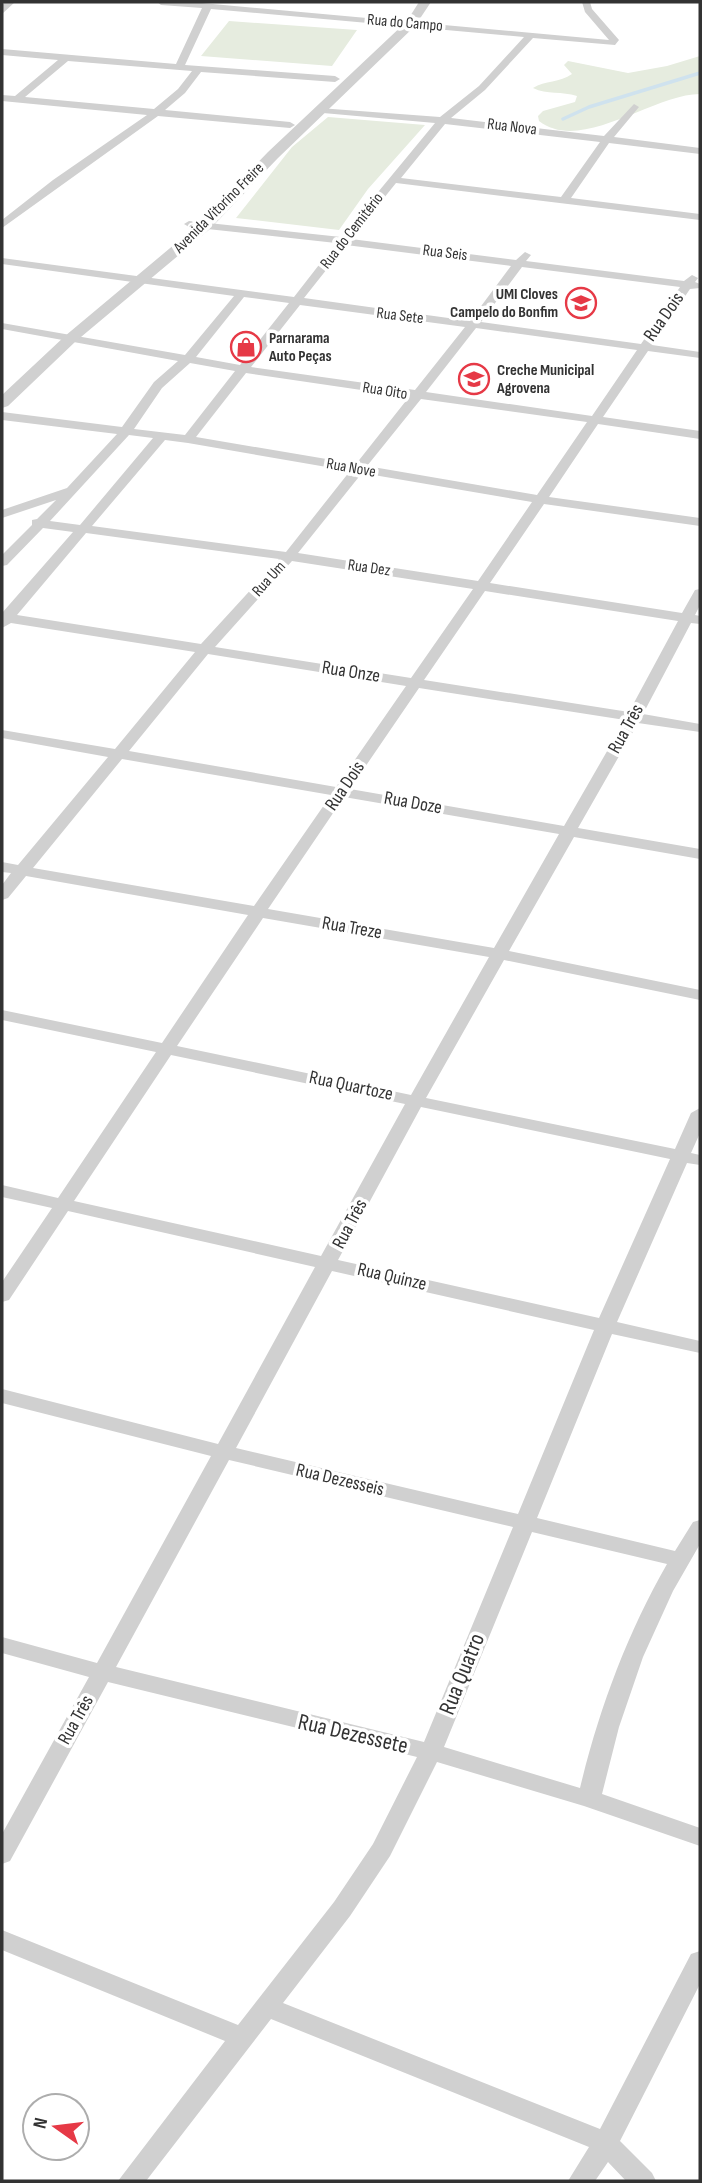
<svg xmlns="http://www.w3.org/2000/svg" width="702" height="2183" font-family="'Sofia Sans Condensed',sans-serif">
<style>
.green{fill:#e6ecdf}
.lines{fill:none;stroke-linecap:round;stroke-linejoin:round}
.stream{stroke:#cfe2ee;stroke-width:3.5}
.minor{fill:#d0d0d0;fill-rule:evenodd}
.tertiary{fill:#d0d0d0;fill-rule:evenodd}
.labels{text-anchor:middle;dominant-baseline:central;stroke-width:7;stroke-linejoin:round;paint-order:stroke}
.far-street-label{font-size:16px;fill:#333;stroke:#fff}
.far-poi-label{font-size:16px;font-weight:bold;fill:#333;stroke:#fff;text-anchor:start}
.street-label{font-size:19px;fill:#333;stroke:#fff}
.near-street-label{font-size:23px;fill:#333;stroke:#fff}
</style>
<rect width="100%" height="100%" fill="#fff"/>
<path class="green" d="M229,21L357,30L332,66L201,56Z
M700,56V94C653,94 581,154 539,121L538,116L543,111L575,102L577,96C562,91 547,95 533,88C545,80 560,83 572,74L564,65L568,61L628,73L667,66Z
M328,117L425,125L368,189L339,230L236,218L292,147Z"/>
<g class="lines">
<path class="stream" d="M563,119L589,107L700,73"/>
<path class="minor" d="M5,2H15L2,14V6Z
M157,2H191L609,40L585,12L582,2H590L592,9L619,40L615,45L533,38L485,90L451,118L604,136L634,104L639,107L614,137L700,148V154L609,143L571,198L700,214V220L396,183L351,239L516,260L525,252L531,255L526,261L684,281L692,275L698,278L695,282L700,284V288L690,289L652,345L700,352V358L648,351L603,417L700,431V439L598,424L549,497L700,518V526L544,504L490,583L682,613L695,590L700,589V605L695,615L700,616V624L691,623L643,714L700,724V732L638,723L578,828L700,849V859L574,837L509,951L700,990V1000L504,960L426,1098L675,1149L691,1113L700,1108V1133L691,1153L700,1155V1165L687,1163L617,1322L700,1341V1353L612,1334L537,1518L675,1551L693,1522L700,1520V1544L673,1591L643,1657L619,1727L602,1794L700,1828V1846L584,1806L437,1762L390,1856L350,1916L283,2003L600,2129L691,1954L700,1951V1984L620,2141L652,2173L656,2181H626L608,2162L595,2181H568L589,2147L271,2019L146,2181H118L225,2041L2,1950V1930L238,2025L334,1902L373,1844L417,1757L108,1682L10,1861L2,1864V1834L89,1677L2,1653V1637L97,1663L211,1456L2,1403V1389L218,1444L315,1267L68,1211L9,1300L2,1302V1282L52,1208L2,1197V1185L58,1198L156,1052L2,1020V1010L162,1043L248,915L26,876L8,898L2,900V885L11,873L2,872V862L18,865L108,757L2,738V730L115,749L195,652L11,623L2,628V613L73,532L43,528L7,565L2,566V555L32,525V520L37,519L56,500L2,518V510L67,488L117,434L2,420V412L122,427L154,382L178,361L2,329V323L185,355L234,296L2,264V258L294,297L336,243L189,227L184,224L189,221L341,237L435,123L323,113L319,112V108L440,117L479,86L524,37L211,9L185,65L335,76L340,79L335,82L201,72L185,93L165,110L290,122L295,125L290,128L158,116L2,228V220L53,180L147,115L2,101V95L15,96L58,60L2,55V49L176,64L202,8L161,5ZM68,61L192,71L178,89L154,109L25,97ZM445,124L600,142L561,197L401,178ZM346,245L511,266L470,321L304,298ZM522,267L680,287L641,344L481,322ZM244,297L289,303L240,365L196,357ZM300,305L465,327L415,390L251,367ZM476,328L637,350L592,416L426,392ZM190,363L235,371L185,435L134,429L162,388ZM246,373L409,397L356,464L196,437ZM421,399L587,422L537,495L367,466ZM129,435L153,438L80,525L50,521ZM165,440L188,443L350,471L286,552L92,526ZM362,473L532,502L478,581L298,553ZM86,533L279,559L201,644L17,615ZM292,561L473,589L411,678L215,647ZM485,591L678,621L629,712L424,680ZM208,654L406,686L336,787L129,751ZM419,688L625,720L564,826L350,789ZM122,759L331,795L254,906L33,868ZM344,797L559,834L494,948L268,909ZM263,918L489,957L411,1095L177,1046ZM171,1055L405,1104L321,1256L74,1201ZM421,1107L670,1159L599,1318L338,1260ZM332,1271L594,1330L518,1514L236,1448ZM229,1460L513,1527L424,1742L116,1667ZM532,1532L667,1564C627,1634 599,1709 580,1788L444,1747Z"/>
<path class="tertiary" d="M419,2H431L415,26L278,158L210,229L75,342L8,406L2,408V395L65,336L200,223L268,152L407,21Z"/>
</g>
<defs>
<g id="school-ring" transform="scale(1.575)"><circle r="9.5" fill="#fff" stroke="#e63946" stroke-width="1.5"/><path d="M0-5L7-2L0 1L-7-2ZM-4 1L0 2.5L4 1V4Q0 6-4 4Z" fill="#e63946"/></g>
<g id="shop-ring" transform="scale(1.575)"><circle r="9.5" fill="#fff" stroke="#e63946" stroke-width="1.5"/><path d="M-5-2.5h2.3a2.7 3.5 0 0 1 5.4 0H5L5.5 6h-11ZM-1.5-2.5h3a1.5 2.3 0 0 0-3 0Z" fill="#e63946"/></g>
</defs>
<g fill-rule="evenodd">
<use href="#school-ring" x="581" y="303"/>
<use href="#shop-ring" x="246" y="347"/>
<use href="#school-ring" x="474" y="379"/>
</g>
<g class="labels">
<g class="far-street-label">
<text transform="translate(405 23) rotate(5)">Rua do Campo</text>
<text transform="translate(512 127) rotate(7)">Rua Nova</text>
<text transform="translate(219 208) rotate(-45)">Avenida Vitorino Freire</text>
<text transform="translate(352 231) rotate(-52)">Rua do Cemitério</text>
<text transform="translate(445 253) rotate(7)">Rua Seis</text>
<text transform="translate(400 316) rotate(7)">Rua Sete</text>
<text transform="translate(385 391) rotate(9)">Rua Oito</text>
<text transform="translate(351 468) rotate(10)">Rua Nove</text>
<text transform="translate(369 568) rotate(8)">Rua Dez</text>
<text transform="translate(269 579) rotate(-48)">Rua Um</text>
</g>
<g class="far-poi-label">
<text x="558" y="294" text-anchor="end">UMI Cloves<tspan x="558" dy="18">Campelo do Bonfim</tspan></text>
<text x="269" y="338">Parnarama<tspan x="269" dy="18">Auto Peças</tspan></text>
<text x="497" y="370">Creche Municipal<tspan x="497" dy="18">Agrovena</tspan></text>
</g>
<g class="street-label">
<text transform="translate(664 317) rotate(-55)">Rua Dois</text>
<text transform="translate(351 672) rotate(9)">Rua Onze</text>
<text transform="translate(626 729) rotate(-61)">Rua Três</text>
<text transform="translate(345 786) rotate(-56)">Rua Dois</text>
<text transform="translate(413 803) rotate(10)">Rua Doze</text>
<text transform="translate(352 928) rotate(10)">Rua Treze</text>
<text transform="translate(351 1086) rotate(12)">Rua Quartoze</text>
<text transform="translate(350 1224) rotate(-62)">Rua Três</text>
<text transform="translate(392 1277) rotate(13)">Rua Quinze</text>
<text transform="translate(340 1480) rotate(13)">Rua Dezesseis</text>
<text transform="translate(76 1720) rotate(-61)">Rua Três</text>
</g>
<g class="near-street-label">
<text transform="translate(462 1674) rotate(-68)">Rua Quatro</text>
<text transform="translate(353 1734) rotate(13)">Rua Dezessete</text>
</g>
</g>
<rect width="702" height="2183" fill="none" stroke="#333333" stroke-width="7"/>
<g transform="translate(56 2127) rotate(284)"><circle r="33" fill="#ffffff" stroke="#adadad" stroke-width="2"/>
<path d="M0-5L12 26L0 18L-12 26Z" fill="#e63946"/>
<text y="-10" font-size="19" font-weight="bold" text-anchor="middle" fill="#333333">N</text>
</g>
</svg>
